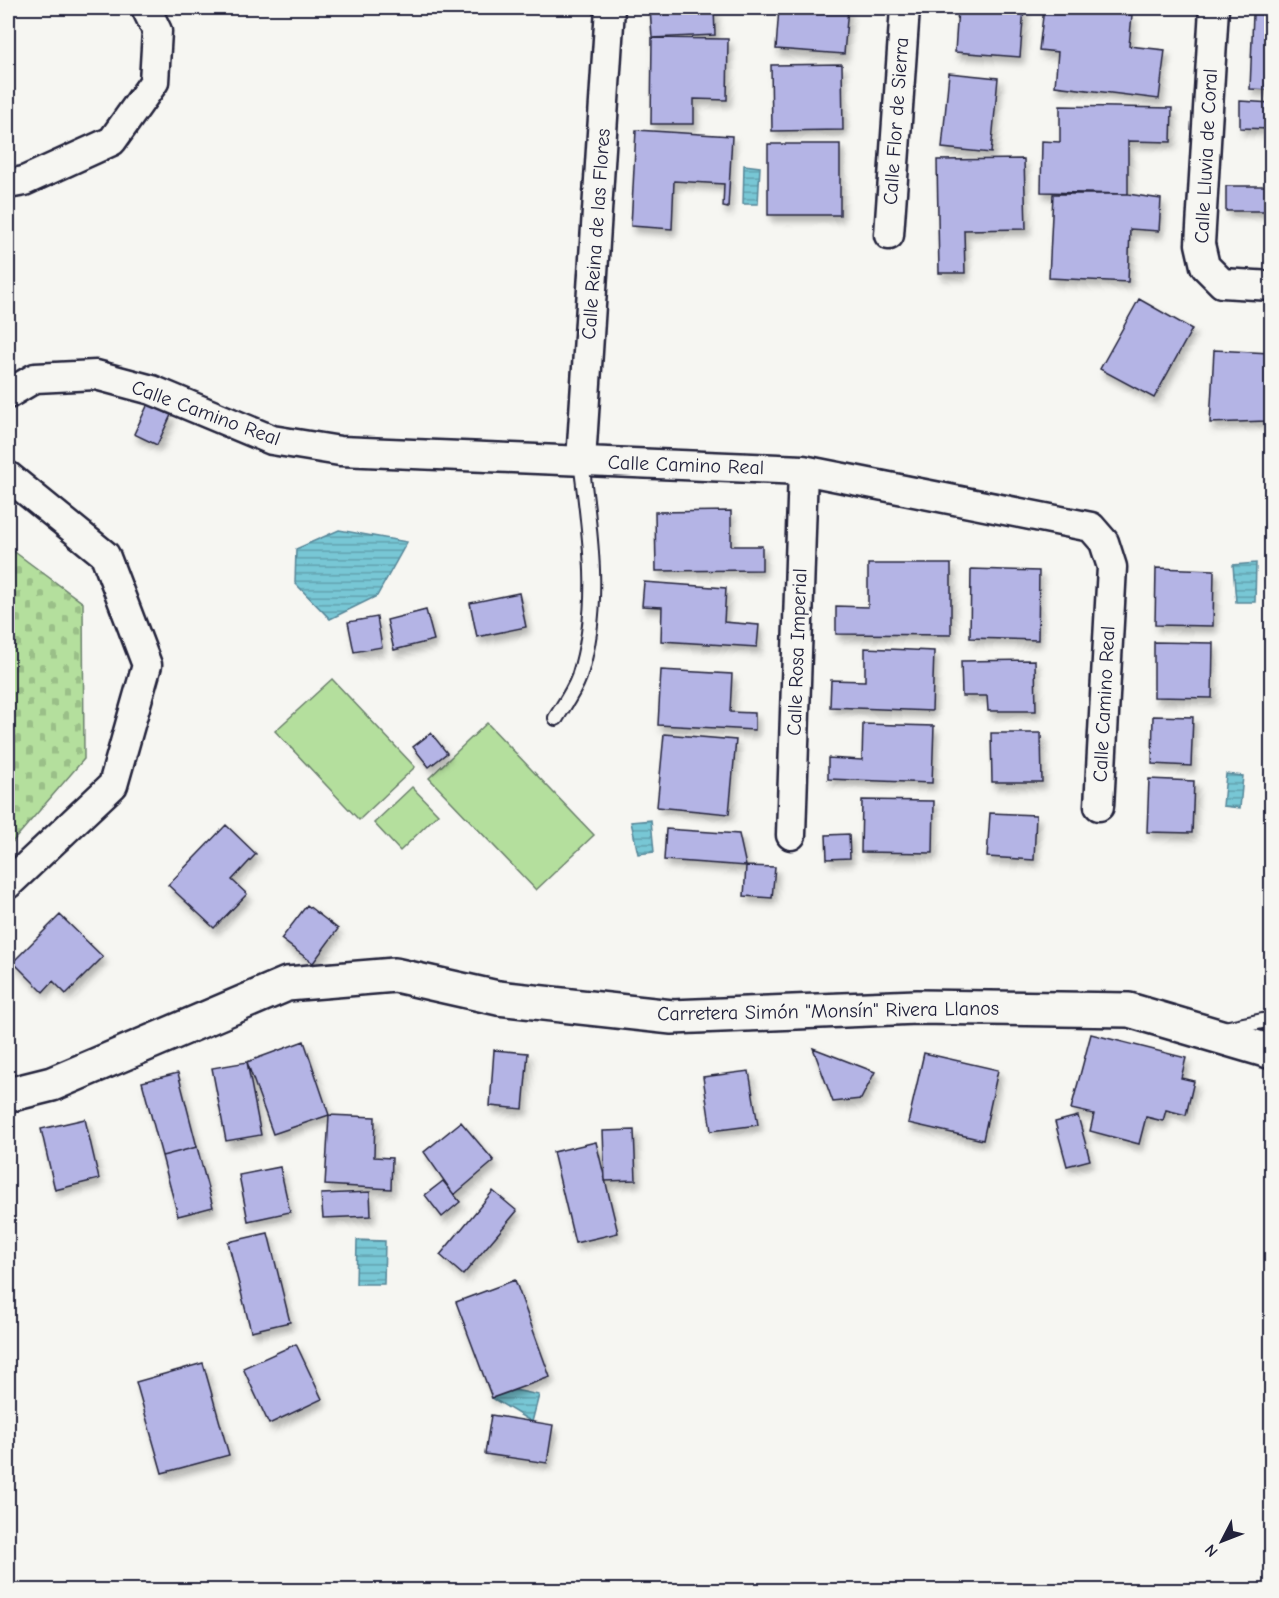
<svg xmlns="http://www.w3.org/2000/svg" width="1279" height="1598" font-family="'Comic Neue',sans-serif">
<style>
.green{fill:#b4df9d;stroke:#6b806c;stroke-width:1.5}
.cemetery{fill:url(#cemetery-stones);stroke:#6b806c;stroke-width:1.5}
.water{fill:url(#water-rules);stroke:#568597;stroke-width:1.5}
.building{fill:#b4b4e5;stroke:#22223b;stroke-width:1.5;filter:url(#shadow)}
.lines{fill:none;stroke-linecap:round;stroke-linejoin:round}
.service-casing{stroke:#22223b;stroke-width:18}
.minor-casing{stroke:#22223b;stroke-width:33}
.tertiary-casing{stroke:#22223b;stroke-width:38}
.service{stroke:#f6f6f2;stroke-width:14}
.minor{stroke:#f6f6f2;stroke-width:28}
.tertiary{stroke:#f6f6f2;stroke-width:33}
.labels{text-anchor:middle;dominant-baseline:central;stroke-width:6;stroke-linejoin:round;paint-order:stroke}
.street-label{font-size:20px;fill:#22223b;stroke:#f6f6f2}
</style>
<defs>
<pattern id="cemetery-stones" width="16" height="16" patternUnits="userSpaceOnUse" patternTransform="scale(1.5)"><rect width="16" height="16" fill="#b4df9d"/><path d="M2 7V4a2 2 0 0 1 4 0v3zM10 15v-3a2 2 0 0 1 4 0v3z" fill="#9abf88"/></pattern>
<pattern id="water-rules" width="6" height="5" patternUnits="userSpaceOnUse" patternTransform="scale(1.5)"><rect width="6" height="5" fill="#78c7d5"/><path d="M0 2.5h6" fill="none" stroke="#62a1ae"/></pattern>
<filter id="shadow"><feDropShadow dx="3.5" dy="6" stdDeviation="3" flood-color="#0004"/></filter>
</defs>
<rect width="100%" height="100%" fill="#f6f6f2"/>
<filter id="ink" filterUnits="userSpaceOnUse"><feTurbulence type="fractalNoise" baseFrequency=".0167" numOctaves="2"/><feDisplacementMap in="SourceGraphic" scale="12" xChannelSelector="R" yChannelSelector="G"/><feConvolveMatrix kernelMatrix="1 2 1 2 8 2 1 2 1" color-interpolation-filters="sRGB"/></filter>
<g filter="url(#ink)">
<path class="green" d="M332,679L415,767L359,820L275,731Z
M487,723L594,835L536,890L429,778Z
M412,787L438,814L400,851L374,823Z"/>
<path class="cemetery" d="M8,547L83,603L84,759L8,847Z"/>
<path class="water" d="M744,165L760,167L758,204H743Z
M339,530L407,542L377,596L330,619L295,583L296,549Z
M1256,563L1255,602H1236L1233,565Z
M1226,774L1243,776L1240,808L1223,806Z
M651,820L654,852L638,854L631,822Z
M357,1240L385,1241L384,1284H356Z
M515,1390L539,1395L532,1422L492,1398Z"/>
<path class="building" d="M650,8H714L715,35L652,38Z
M779,8H848L844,54L776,49Z
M958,8H1024L1020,57L955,52Z
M1044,8H1067L1132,15L1129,46L1165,50L1159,99L1055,86L1058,52L1039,50Z
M1253,14L1272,15V90L1250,89Z
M652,38L728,39L727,100L694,99V124H651Z
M842,64L843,130L772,131L771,65Z
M949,73L998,78L991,153L942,148Z
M1240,101L1272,103V171L1269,170L1270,129L1240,128Z
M1060,106L1172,108L1171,142L1128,141V194L1041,192L1042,141L1060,142Z
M636,130L732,136L728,208L723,207L724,184L674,181L672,229L631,226Z
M768,144H840V215H768Z
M1024,159L1026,229L964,230L965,273H939L937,160Z
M1226,186H1272V258H1267V211H1226Z
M1053,194H1128L1161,199L1159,231L1130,229L1128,282L1049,278Z
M1139,299L1192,329L1154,398L1100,369Z
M1214,350L1270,353L1266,421L1210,423Z
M148,404L171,415L157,445L134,434Z
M731,511V546H762V570L656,571L655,512Z
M868,564H951V635L836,634V606L868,607Z
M1156,568L1214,570L1213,626L1155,625Z
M971,569L1039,571L1038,640L970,638Z
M644,582L726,588L724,622L759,625L757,647L661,641L662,607L642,606Z
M519,593L526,627L477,637L470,603Z
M426,610L434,640L394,650L387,620Z
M377,617L382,647L354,652L348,622Z
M1154,642L1213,643L1212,698L1154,697Z
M865,648L934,651L932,711L830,707L831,680L865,681Z
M1035,660L1036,711H988L987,696H962L961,661Z
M661,670L732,674L730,712L755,713V730L658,725Z
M1153,716L1193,717L1191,766L1152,764Z
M863,724L934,726L932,783L828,779V758L862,760Z
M431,733L447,753L429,767L413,747Z
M991,733H1041L1042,782H992Z
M664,734L736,740L729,814L657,807Z
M1149,779L1194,781L1192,833L1147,832Z
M862,800L934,801L933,853L861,852Z
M990,813L1036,815L1034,860L987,857Z
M226,825L256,854L232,880L247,894L214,928L168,885Z
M666,829L739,834L746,866L664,860Z
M849,834L850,858L827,859L826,835Z
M746,866L775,867L772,898L744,896Z
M307,905L338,929L313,963L281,939Z
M60,915L103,957L66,994L53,981L43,992L13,962Z
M1091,1034L1186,1058L1181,1078L1194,1081L1186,1115L1166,1110L1163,1121L1146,1117L1139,1144L1090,1131L1094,1114L1071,1109Z
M304,1041L329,1115L273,1134L247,1062Z
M813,1048L875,1072L861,1099L833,1102Z
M494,1050L528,1053L523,1109L490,1106Z
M924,1053L998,1070L983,1140L908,1123Z
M247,1062L261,1135L226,1141L212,1068Z
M749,1071L758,1125L711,1131L703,1077Z
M178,1073L197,1147L162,1156L142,1082Z
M329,1115L375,1117L374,1157L392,1158L391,1189L325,1185Z
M1078,1116L1090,1160L1067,1166L1055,1122Z
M85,1119L99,1179L55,1190L41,1129Z
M461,1122L494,1161L454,1195L424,1152Z
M634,1130L636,1180L605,1181L603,1131Z
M596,1142L618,1233L575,1243L553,1152Z
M197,1147L213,1207L178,1216L162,1156Z
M280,1167L290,1212L248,1221L239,1175Z
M443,1181L460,1202L442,1217L425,1195Z
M493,1191L517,1211L463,1275L440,1255Z
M370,1192L371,1216L323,1218L321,1194Z
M268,1233L290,1322L251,1331L228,1242Z
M515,1280L550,1377L492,1398L456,1302Z
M296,1344L322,1399L269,1424L243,1368Z
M203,1363L229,1455L162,1473L136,1382Z
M491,1415L553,1425L547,1463L485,1454Z"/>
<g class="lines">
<g class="service-casing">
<path id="service" d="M556,718C564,705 574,691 579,677C602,605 590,534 581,461
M1224,1029L1272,1019"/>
</g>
<g class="minor-casing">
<path id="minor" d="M1214,8L1200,244L1205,266L1222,283L1272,286
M8,184L24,181L112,141L154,82L157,31L146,8
M889,235L905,8
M8,394L35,378L96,375L152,390L272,440L340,451L803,470L1091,527L1104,542L1112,567L1099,806
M581,461L610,8
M8,476L105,555L147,665L113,785L8,884
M791,835L803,470"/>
</g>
<g class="tertiary-casing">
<path id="tertiary" d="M8,1095L52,1084L287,984L395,975L498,998L672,1017L917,1007L1129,1010L1272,1052"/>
</g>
<use href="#service" class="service"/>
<use href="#minor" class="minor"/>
<use href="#tertiary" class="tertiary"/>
</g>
</g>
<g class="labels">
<g class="street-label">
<text transform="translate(896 121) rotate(-86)">Calle Flor de Sierra</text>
<text transform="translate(1206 156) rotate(-87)">Calle Lluvia de Coral</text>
<text transform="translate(596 234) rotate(-86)">Calle Reina de las Flores</text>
<text transform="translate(206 413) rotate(20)">Calle Camino Real</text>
<text transform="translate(686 465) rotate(2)">Calle Camino Real</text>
<text transform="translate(797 652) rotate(-88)">Calle Rosa Imperial</text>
<text transform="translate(1104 704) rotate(-87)">Calle Camino Real</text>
<text transform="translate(828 1011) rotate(-1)">Carretera Simón "Monsín" Rivera Llanos</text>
</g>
</g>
<rect width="1279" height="1598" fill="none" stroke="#f6f6f2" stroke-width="30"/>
<rect x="15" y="15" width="1249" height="1568" fill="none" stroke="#22223b" stroke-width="2" filter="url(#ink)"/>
<g transform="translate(1222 1541) rotate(228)" stroke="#f6f6f2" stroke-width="4.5" paint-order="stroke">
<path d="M0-4.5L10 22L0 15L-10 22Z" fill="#22223b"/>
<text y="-9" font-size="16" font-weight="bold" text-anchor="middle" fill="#22223b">N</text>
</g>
</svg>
